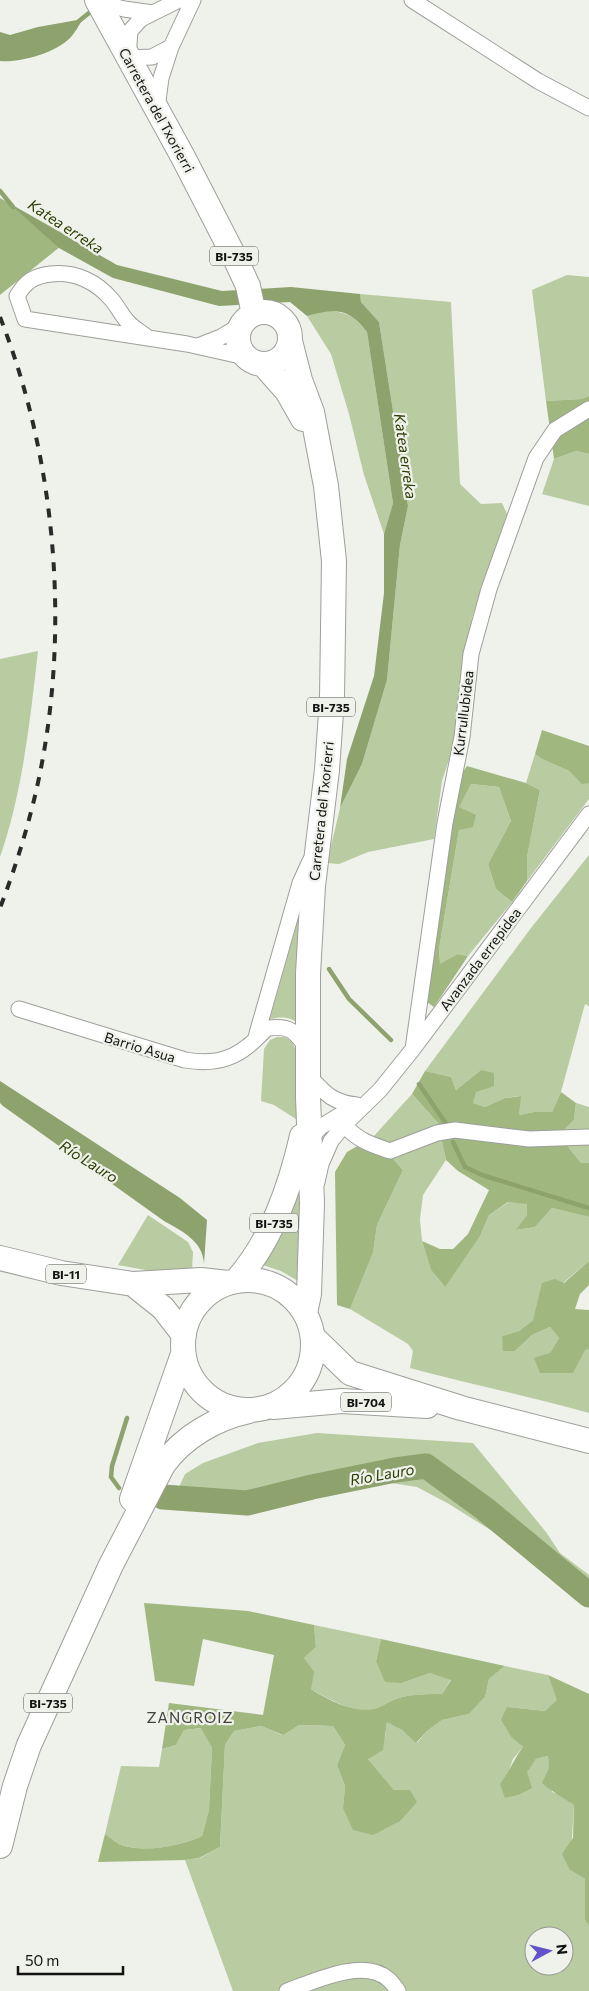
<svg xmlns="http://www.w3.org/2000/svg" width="589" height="1991" font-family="Commissioner,sans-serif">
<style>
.green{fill:#b9cba1;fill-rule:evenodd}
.forest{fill:#a0b780}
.water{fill:#8da26d}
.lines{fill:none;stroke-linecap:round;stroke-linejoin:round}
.stream{stroke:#8da26d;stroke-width:4.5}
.river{stroke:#8da26d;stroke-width:25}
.minor-casing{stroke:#9d9f9a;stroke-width:17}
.primary-casing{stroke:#9d9f9a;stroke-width:26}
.minor{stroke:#fff;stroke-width:15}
.primary{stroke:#fff;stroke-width:24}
.rail{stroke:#2a2a29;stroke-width:4;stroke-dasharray:9 9;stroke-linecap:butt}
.labels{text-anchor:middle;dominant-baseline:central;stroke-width:4.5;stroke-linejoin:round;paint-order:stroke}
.shield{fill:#eff1eb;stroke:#545552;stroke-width:1}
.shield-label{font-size:12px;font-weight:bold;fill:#121211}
.street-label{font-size:14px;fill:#121211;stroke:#eff1eb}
.water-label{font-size:15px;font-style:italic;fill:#2a3d00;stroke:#eff1eb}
.neighbourhood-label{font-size:15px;letter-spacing:1px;fill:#40423e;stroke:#eff1eb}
</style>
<rect width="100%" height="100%" fill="#eff1eb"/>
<path class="green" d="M567,275L589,277V396L581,399L546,401L532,290Z
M360,294L451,302L460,484L481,504L502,503L507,514L473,614L461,673L457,735L442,781L434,839L368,852L339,864L327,863L340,808L362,764L387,680L400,545L408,506L379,322L361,302Z
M326,310C347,313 354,315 367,332L393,503L384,534L364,475L349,414L331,354L307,316Z
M576,451L589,454V506L542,494L554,459Z
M38,651C30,720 23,791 0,857V659Z
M535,754L542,759L569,771L582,783H589V799L527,881V857L540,790L526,783Z
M471,784L499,787L511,821L488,864L496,889L512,902L468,956L458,954L440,965L439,949L459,830L476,816L458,807Z
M589,855V1006L585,1004L561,1092L552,1112H534L519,1115L520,1096L505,1098L485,1107L472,1103L481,1070L456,1090L451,1077L425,1071L531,928Z
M301,909L302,1026C291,1017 284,1016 270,1019Z
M277,1037H285L292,1042L296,1050V1119L274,1105L261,1101L264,1049L270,1040Z
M412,1094L438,1123L446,1160L423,1195L420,1219L422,1241L431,1270L444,1286L480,1236L489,1215L509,1202L527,1203V1215L517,1230L535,1227L552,1208L589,1217V1261L538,1304L533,1320L519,1331L502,1336L515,1351L532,1335L550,1327L559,1338L550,1353L589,1349V1413C530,1396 469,1384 410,1368L413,1351L408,1344L350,1309L373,1253L377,1225L403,1170L373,1137Z
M576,1103L589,1107V1163H581L569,1148L563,1131L574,1120Z
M301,1187L298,1281L281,1271L263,1265L282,1229Z
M148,1215L188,1242L193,1252L192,1270L151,1271L118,1265Z
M317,1433L473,1443L546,1532L560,1553L589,1575V1603L519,1548L449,1504L417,1487L391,1483L241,1512L165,1506L174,1498L185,1474L203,1463L258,1443Z
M314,1625L381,1639L376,1661L402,1683L430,1673L451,1679L442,1694C427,1694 411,1694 396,1699C388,1702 381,1707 374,1709C353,1714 329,1699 311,1689L304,1658L316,1647Z
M505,1666L548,1675L558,1700L545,1711L507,1707L512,1738L523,1747L513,1759L508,1773L531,1788L526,1772L536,1759L548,1756L552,1792L561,1795L574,1805L570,1870L585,1879V1920L589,1926V1991H233L185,1860L200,1858L220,1847L225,1745L234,1731L261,1726L282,1735L299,1725L333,1726L345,1745L337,1765L345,1786L343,1808L394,1790L368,1759L385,1738L387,1721L402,1730L417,1743L427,1731L442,1720L469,1714L485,1697L489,1679ZM534,1936H564V1966H534Z
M202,1728L212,1748L209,1810L202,1836C179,1846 147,1853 121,1845C116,1843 110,1837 105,1834L121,1766L159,1767L162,1749L176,1745L184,1730Z"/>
<path class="forest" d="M0,198L71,238L0,295Z
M589,396V454L576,451L554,459L546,401L581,399Z
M542,730L589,746V783L582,784L569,771L542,759L535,754Z
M467,766L526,783L540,790L527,857V881L512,902L496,889L488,864L511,821L499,787L471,784L459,807L476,815L473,827L459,830L439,949L440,964L458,954L468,956L434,1007L424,1000L458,779Z
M481,1070L494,1073V1086L476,1092L473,1103L485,1107L505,1098L521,1096L519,1115L534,1112H552L561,1092L576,1103L574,1120L563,1131L569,1148L581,1163H589V1217L552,1208L535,1227L516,1230L527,1215V1204L508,1202L489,1215L480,1236L445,1287L431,1270L422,1241L440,1249H453L468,1234L489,1190L458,1171L446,1160L438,1123L412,1094L425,1071L451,1077L456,1090Z
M373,1137L403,1170L377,1225L373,1253L350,1309L337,1305L335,1172L347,1152Z
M589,1261V1285L580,1294L575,1309L589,1310V1349L585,1350L573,1373H540L534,1358L550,1353L559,1338L550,1327L532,1335L515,1351H503L502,1336L519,1331L533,1320L542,1283L555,1279L564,1283Z
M144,1603L248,1611L314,1625L316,1647L304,1658L314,1672L311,1689C328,1700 353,1713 374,1709C381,1707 388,1702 396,1699C410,1694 427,1694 442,1694L451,1680L430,1673L402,1683L385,1682L376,1661L381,1639L505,1666L489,1679L485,1697L469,1714L442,1720L427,1731L416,1743L402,1730L387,1722L383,1750L368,1759L394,1790H410L417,1802L400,1821L373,1835L353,1830L343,1808L345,1786L337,1765L345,1745L333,1726L299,1725L283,1735L261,1726L234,1731L225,1745L220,1847L199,1858L185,1860L98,1862L105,1834C110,1837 116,1843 121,1845C146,1853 180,1846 202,1836L209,1810L212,1748L201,1728L184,1730L176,1745L162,1749L169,1703L263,1715L274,1655L203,1639L194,1686L155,1681Z
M548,1675L589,1694V1926L585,1920V1879L570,1870L562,1854L573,1838L574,1805C563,1797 552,1792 542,1783L549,1768L548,1756L536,1759L527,1772L532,1788L518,1795L505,1798L500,1784C509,1772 514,1759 523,1747L512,1738L501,1720L507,1707L545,1711L557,1700Z"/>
<path class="water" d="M83,19C79,25 75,33 70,38C55,53 20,63 0,61V32L10,35L38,27Z
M10,204L117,265L222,291L291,287L360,294L361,302L379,322L408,506L400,545L387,680L362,764L340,808L347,759L374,676L384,593V534L393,503L367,332C349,308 335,308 307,316L290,302L219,306L113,278L59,248Z
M0,1081L180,1198L207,1220L204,1264C203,1241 182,1231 164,1221L3,1106L0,1103Z"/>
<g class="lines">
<path class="stream" d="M79,21L94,9
M0,191L13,207
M329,969L349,999L391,1040
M419,1084L447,1125
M453,1142L465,1167L482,1175L589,1208
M119,1488L111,1477L112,1466L127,1418"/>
<path class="river" d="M163,1497L247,1503L312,1487L395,1470L426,1466L485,1509L589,1595"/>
<g class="minor-casing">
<path id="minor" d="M179,0L141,19L130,31L128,58L152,57L171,47L193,0
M412,0L538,81L589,108
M98,2L124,9L153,13
M157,108L161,78L171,47
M147,337C141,332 133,328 128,322C122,316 118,307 112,300C97,282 75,271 51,274C34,276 26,281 17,296L25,319L187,344L245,357
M198,346L221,337L241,325
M19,1009L185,1060C208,1064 229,1062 248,1046C255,1041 261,1033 268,1028C291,1025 295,1032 308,1049
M256,1037L300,883L310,861
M413,1049L445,823L462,737L471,654L489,589L536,458L555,430L589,409
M309,1076C324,1092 332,1103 357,1105
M344,1125C359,1141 370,1144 390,1151L437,1133L455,1130L529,1139L589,1137
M307,1141L322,1126L355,1106
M317,1182L321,1164L331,1141L344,1125L380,1090L413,1049L589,814
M287,1991C313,1982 364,1957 388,1979C392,1982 395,1987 398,1991"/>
</g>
<g class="primary-casing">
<path id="primary" d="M97,0L183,157L235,258L248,286L254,314
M238 338a26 26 0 1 1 52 0a26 26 0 1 1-52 0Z
M290,341L300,380L312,412L326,486L334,561L332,698L327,770L313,886L308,974V1097L312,1203L309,1294L305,1313
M263,364L287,391L303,419
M0,1258L61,1273L133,1284L201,1280L228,1283
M183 1345a65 65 0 1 1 130 0a65 65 0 1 1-130 0Z
M236,1281C272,1240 290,1188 302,1136
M133,1284L163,1308L184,1335
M313,1337L350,1373L461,1408L589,1441
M273,1407L342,1401L427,1406
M132,1499L183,1354
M0,1846L15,1786L29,1745L111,1565L163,1465C183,1437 216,1418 249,1411"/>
</g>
<use href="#minor" class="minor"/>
<use href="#primary" class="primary"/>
<path class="rail" d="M0,317C59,467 72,648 33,804C24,840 13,874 0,908"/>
</g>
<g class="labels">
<g class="shield">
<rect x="210" y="246.5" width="48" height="19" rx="4"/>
<rect x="307" y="697.5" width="48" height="19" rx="4"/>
<rect x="250" y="1213.5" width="48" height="19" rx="4"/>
<rect x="46" y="1264.5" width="40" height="19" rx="4"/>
<rect x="341" y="1392.5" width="50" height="19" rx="4"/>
<rect x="24" y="1693.5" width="48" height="19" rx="4"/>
</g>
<g class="shield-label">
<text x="234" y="256">BI-735</text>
<text x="331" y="707">BI-735</text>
<text x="274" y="1223">BI-735</text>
<text x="66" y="1274">BI-11</text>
<text x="366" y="1402">BI-704</text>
<text x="48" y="1703">BI-735</text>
</g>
<g class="street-label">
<text transform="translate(157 110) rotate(61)">Carretera del Txorierri</text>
<text transform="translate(463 713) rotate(-83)">Kurrullubidea</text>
<text transform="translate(321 811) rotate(-84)">Carretera del Txorierri</text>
<text transform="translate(480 959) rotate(-53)">Avanzada errepidea</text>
<text transform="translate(140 1047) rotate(17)">Barrio Asua</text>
</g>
<g class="water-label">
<text transform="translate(66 226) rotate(33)">Katea erreka</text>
<text transform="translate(406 456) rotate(82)">Katea erreka</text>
<text transform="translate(89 1161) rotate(32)">Río Lauro</text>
<text transform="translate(382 1474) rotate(-10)">Río Lauro</text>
</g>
<g class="neighbourhood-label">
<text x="190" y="1717">ZANGROIZ</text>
</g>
</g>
<g transform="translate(549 1951) rotate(83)"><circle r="24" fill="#eff1eb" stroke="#979894"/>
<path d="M0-4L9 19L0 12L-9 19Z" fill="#6053cc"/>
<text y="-8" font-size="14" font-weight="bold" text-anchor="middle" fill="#121211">N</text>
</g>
<path d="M18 1966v8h105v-8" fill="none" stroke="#121211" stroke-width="2.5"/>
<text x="25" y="1966" font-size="15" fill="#121211" stroke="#eff1eb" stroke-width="4" paint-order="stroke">50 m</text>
</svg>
